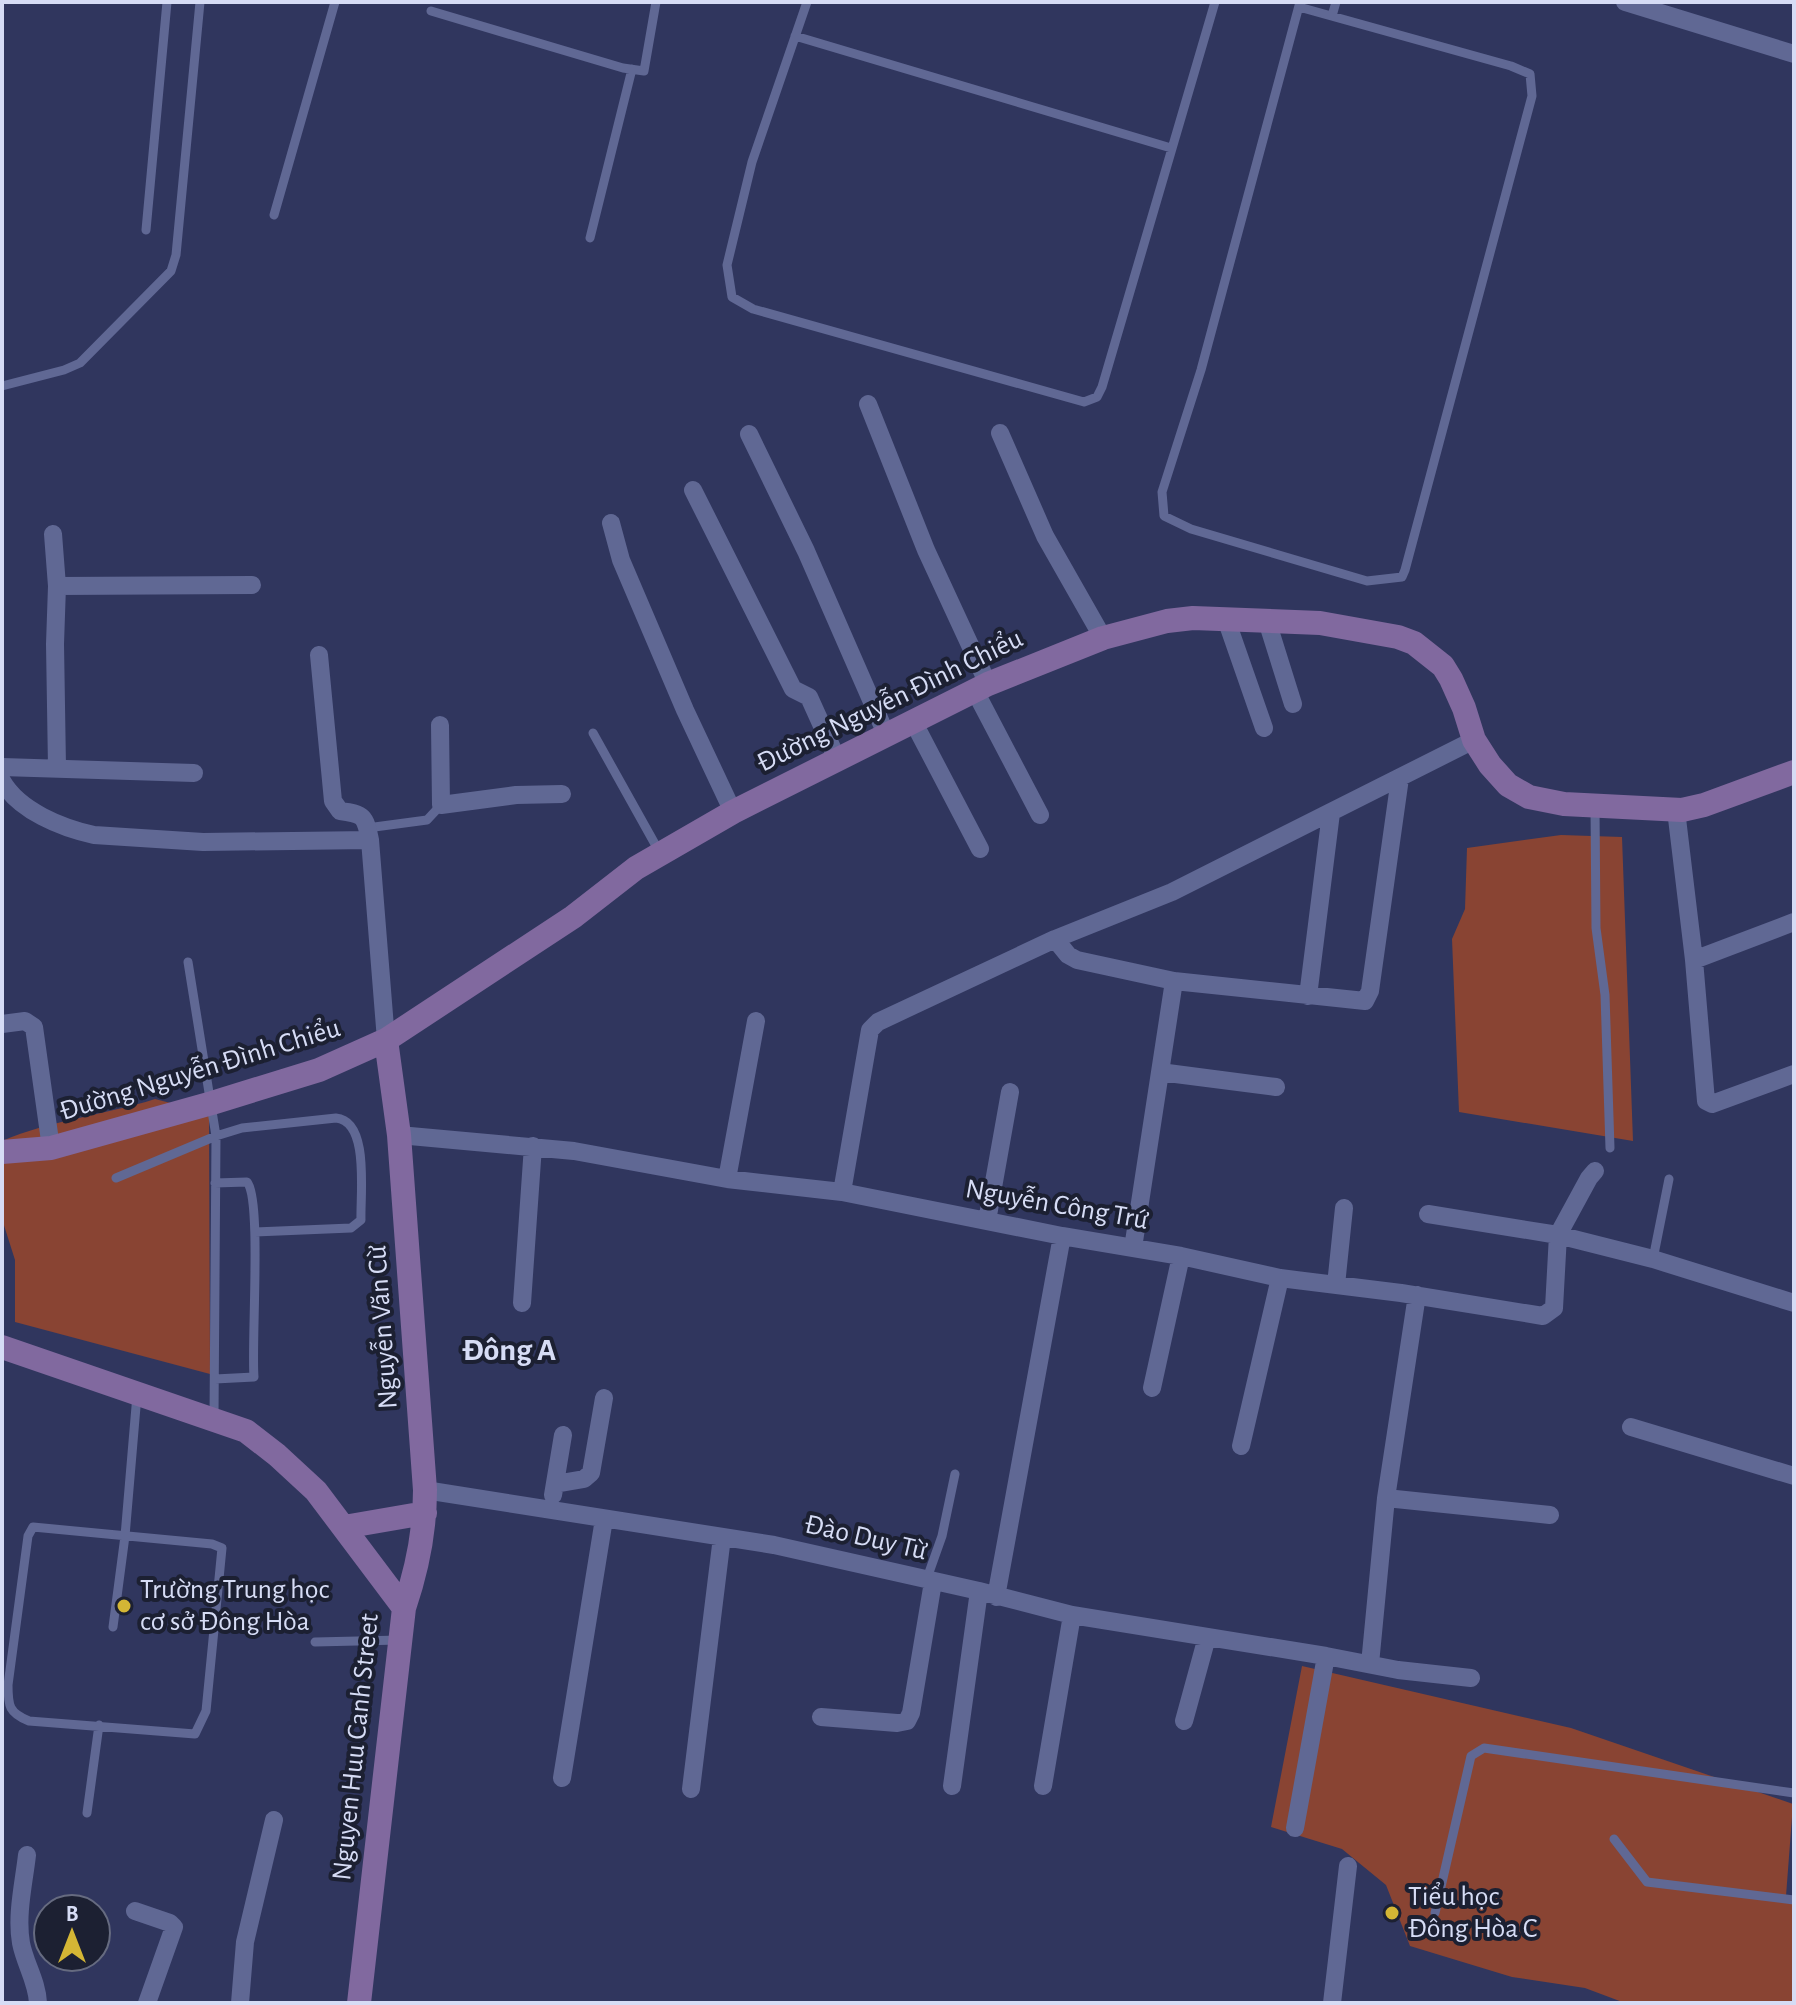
<svg xmlns="http://www.w3.org/2000/svg" width="1796" height="2005" font-family="'Alegreya Sans',sans-serif">
<style>
.green{fill:#894433}
.lines{fill:none;stroke-linecap:round;stroke-linejoin:round}
.lane{stroke:#606894;stroke-width:9}
.street{stroke:#606894;stroke-width:18}
.secondary{stroke:#81699f;stroke-width:24}
.poi-dot{fill:#d4b635;stroke:#1c2032;stroke-width:3}
.labels{text-anchor:middle;dominant-baseline:central;stroke-width:8;stroke-linejoin:round;paint-order:stroke}
.street-label{font-size:28px;fill:#d6dcf5;stroke:#1c2032}
.poi-label{font-size:28px;fill:#d6dcf5;stroke:#1c2032;text-anchor:start}
.quarter-label{font-size:32px;font-weight:bold;fill:#d6dcf5;stroke:#1c2032}
</style>
<rect width="100%" height="100%" fill="#30365e"/>
<path class="green" d="M1561,835L1622,837L1633,1141L1459,1112L1452,939L1465,909L1467,848Z
M155,1099L209,1113L210,1374L15,1322V1260L2,1219V1141C51,1120 105,1115 155,1099Z
M1302,1666L1571,1728L1793,1804L1786,1896L1794,1900V2003H1625L1585,1988L1512,1977L1410,1946L1386,1885L1342,1849L1271,1827Z"/>
<g class="lines">
<path class="lane" d="M807,2L752,162L727,265L732,297L753,309L1084,402L1097,397L1102,387L1215,2
M1299,7L1511,66L1530,74L1532,96L1405,570L1402,577L1367,581L1191,529L1164,516L1162,492L1201,370L1300,2
M431,11L623,68L644,71L656,2
M1332,16L1336,2
M795,36L1171,148
M274,215L335,2
M146,230L167,2
M590,238L632,69
M2,386L64,370L80,363L171,271L176,255L200,2
M593,733L660,853
M1595,808L1596,928L1605,995L1610,1148
M367,828L427,820L441,805
M188,962L216,1136L214,1418
M116,1178L216,1136L242,1128L336,1118C370,1121 360,1195 361,1220L351,1228L255,1232
M1653,1259L1669,1179
M215,1379L254,1377C251,1343 262,1199 247,1182L215,1183
M33,1527L212,1544L222,1548L206,1711L195,1734L29,1721C9,1713 8,1706 8,1685L28,1536Z
M926,1581L942,1536L955,1474
M113,1627L125,1536L137,1395
M315,1642L400,1640
M87,1813L99,1725
M1614,1839L1647,1882L1794,1900
M1435,1913L1471,1756L1484,1748L1794,1793"/>
<path class="street" d="M1625,2L1794,54
M868,404L926,550L988,684
M1000,433L1045,536L1103,638
M749,434L806,551L886,734
M693,490L793,689L809,697L837,759
M611,523L621,560L685,710L733,812
M53,534L57,586
M1226,619L1264,728
M1267,621L1293,704
M319,655L333,801L340,811C365,814 365,817 370,840L386,1040
M975,691L1040,815
M914,723L980,849
M440,725L441,805L516,795L562,794
M2,767L194,773
M57,767L55,644L57,586L252,585
M2,781C19,811 62,828 94,835L203,842L370,840
M1676,810L1694,960L1706,1101L1712,1104L1794,1074
M1055,939L1068,955L1077,960L1174,981L1365,1001L1370,991L1400,778
M1694,960L1794,922
M1308,996L1331,813
M2,1024L25,1021L34,1027L51,1148
M1160,1072L1276,1087
M399,1135L574,1151L727,1179L842,1192L1062,1236L1181,1256L1280,1278L1401,1293L1543,1316L1554,1308L1558,1235L1589,1178L1595,1171
M727,1179L756,1021
M842,1192L870,1030L878,1022L1055,939L1172,892L1474,740
M1428,1214L1558,1235L1653,1259L1794,1303
M987,1221L1010,1092
M1133,1248L1174,981
M1336,1285L1344,1208
M522,1303L533,1146
M1152,1388L1181,1256
M1631,1427L1794,1476
M1241,1446L1280,1278
M555,1484L584,1479L591,1473L604,1398
M425,1490L774,1545L979,1591L1072,1615L1326,1656L1398,1670L1471,1678
M553,1495L563,1435
M1386,1498L1550,1515
M996,1597L1062,1236
M1370,1664L1386,1498L1417,1295
M821,1717L897,1723L907,1721L911,1713L933,1582
M1184,1721L1207,1637
M562,1778L604,1519
M952,1786L979,1591
M1043,1786L1072,1615
M691,1789L722,1537
M1295,1828L1326,1656
M27,1855C24,1882 16,1915 21,1943C25,1964 37,1981 38,2003
M135,1911L170,1923L174,1927L147,2003
M240,2003L245,1942L274,1820
M1332,2003L1348,1866"/>
<path class="secondary" d="M386,1040L399,1135L425,1490C425,1530 417,1570 404,1608
M2,1152L51,1148L212,1103L319,1070L386,1040L573,917L636,868L733,812L988,684L1103,638L1167,621L1193,618L1320,623L1398,637L1414,643L1443,666L1451,679L1464,708L1474,740L1490,765L1508,785L1529,797L1564,804L1682,810L1704,805L1794,772
M2,1347L246,1431L277,1455L316,1491L404,1608L359,2003
M344,1527L425,1513"/>
</g>
<g class="poi-dot">
<circle cx="124" cy="1606" r="8"/>
<circle cx="1392" cy="1913" r="8"/>
</g>
<g class="labels">
<g class="street-label">
<text transform="translate(890 701) rotate(-26)">Đường Nguyễn Đình Chiểu</text>
<text transform="translate(200 1070) rotate(-17)">Đường Nguyễn Đình Chiểu</text>
<text transform="translate(1057 1205) rotate(10)">Nguyễn Công Trứ</text>
<text transform="translate(383 1327) rotate(-94)">Nguyễn Văn Cừ</text>
<text transform="translate(866 1538) rotate(13)">Đào Duy Từ</text>
<text transform="translate(356 1747) rotate(-84)">Nguyen Huu Canh Street</text>
</g>
<g class="poi-label">
<text x="140" y="1590">Trường Trung học<tspan x="140" dy="32">cơ sở Đông Hòa</tspan></text>
<text x="1408" y="1897">Tiểu học<tspan x="1408" dy="32">Đông Hòa C</tspan></text>
</g>
<g class="quarter-label">
<text x="509" y="1350">Đông A</text>
</g>
</g>
<rect width="1796" height="2005" fill="none" stroke="#d6dcf5" stroke-width="8"/>
<g transform="translate(72 1933)"><circle r="38" fill="#1c2032" stroke="#666b80" stroke-width="2"/>
<path d="M0-6L14 30L0 20L-14 30Z" fill="#d4b635"/>
<text y="-12" font-size="22" font-weight="bold" text-anchor="middle" fill="#d6dcf5">B</text>
</g>
</svg>
